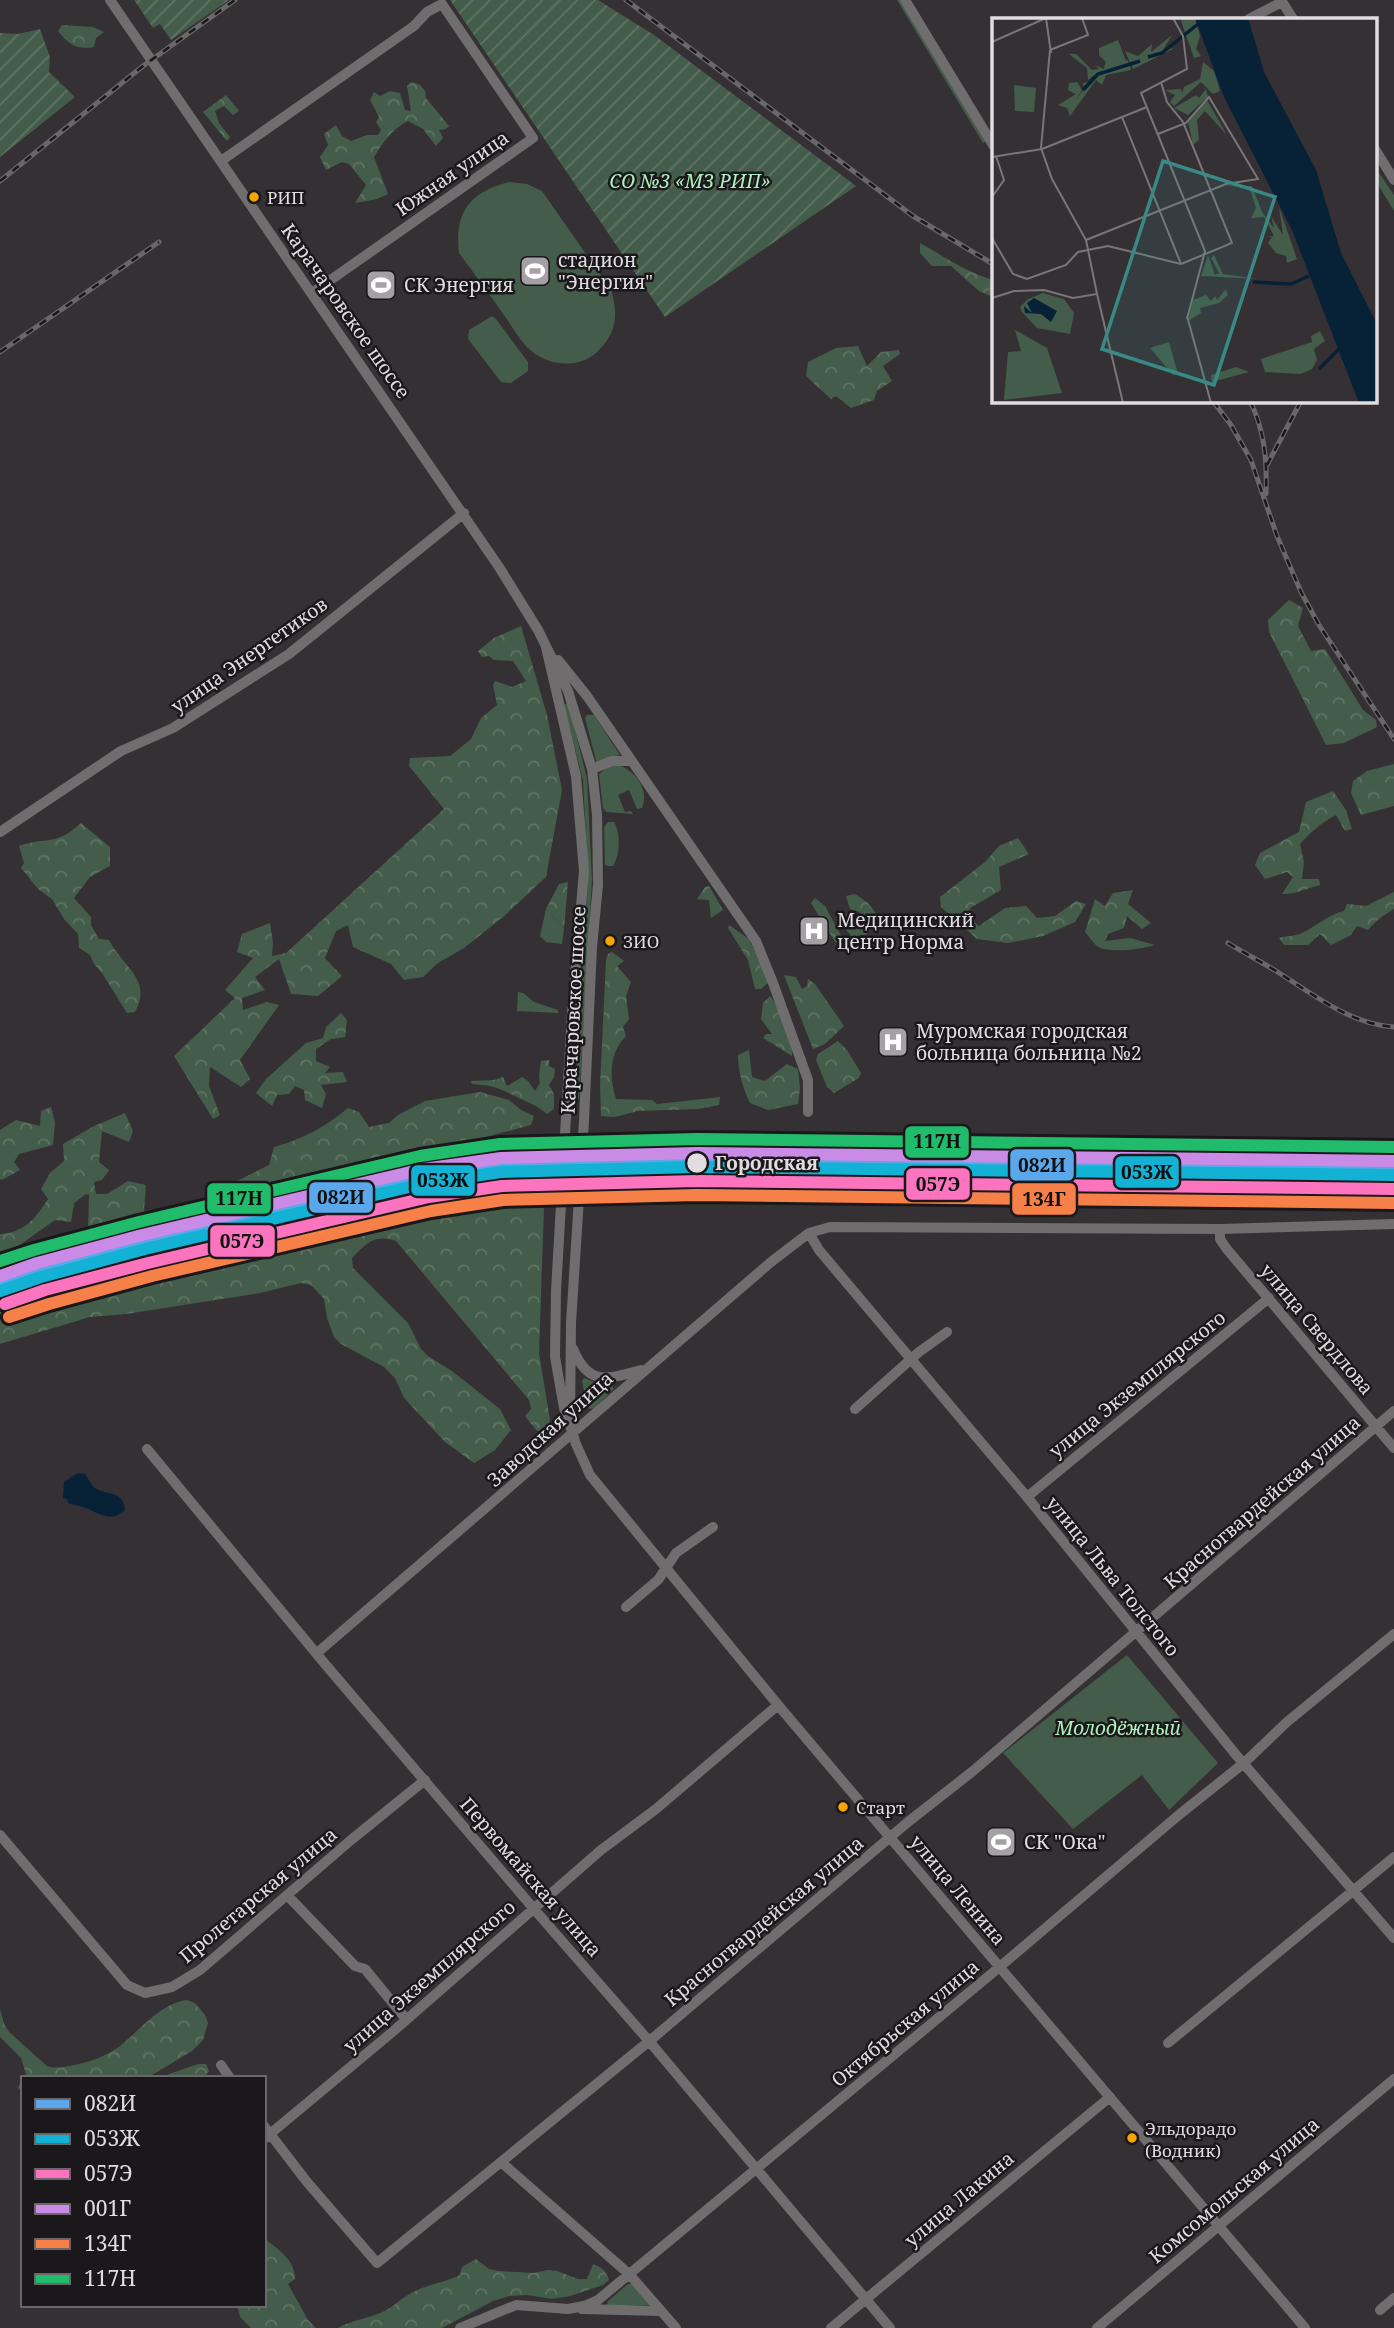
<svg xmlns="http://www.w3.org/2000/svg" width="1394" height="2328" font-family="'Noto Serif',serif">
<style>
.green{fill:#445d4a}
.forest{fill:url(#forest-crowns)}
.garden{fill:url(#garden-furrows)}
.water{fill:#072237}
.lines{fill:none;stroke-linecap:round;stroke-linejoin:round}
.minor{stroke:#706d6e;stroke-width:10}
.rail-casing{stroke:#6a6769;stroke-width:5}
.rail{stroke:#1b181b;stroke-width:2.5;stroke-dasharray:8;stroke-linecap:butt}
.rail-1-casing{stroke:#1b181b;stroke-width:18}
.rail-2-casing{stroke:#1b181b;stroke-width:18}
.rail-3-casing{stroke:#1b181b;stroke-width:18}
.rail-4-casing{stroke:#1b181b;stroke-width:18}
.rail-5-casing{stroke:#1b181b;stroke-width:18}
.rail-6-casing{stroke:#1b181b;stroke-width:18}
.rail-1{stroke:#5aa8eb;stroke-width:12}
.rail-2{stroke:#13b2d5;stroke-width:12}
.rail-3{stroke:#fc73be;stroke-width:12}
.rail-4{stroke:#ca8be6;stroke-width:12}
.rail-5{stroke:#f78048;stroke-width:12}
.rail-6{stroke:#20bc6c;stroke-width:12}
.bus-dot{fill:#f7a600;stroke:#1b181b;stroke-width:2.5}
.stop-dot{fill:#e0dce0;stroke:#1b181b;stroke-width:2.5}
.labels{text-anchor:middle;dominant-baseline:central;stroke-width:5;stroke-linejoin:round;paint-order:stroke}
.bus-label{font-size:17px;fill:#e0dce0;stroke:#1b181b;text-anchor:start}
.street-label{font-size:19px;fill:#e0dce0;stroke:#1b181b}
.park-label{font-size:19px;font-style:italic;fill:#adf0bc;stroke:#1b181b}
.poi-label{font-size:19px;fill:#e0dce0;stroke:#1b181b;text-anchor:start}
.stop-label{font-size:19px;font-weight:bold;fill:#e0dce0;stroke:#1b181b;text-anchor:start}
.inset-river{fill:none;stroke:#072237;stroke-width:3.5}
.inset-road{fill:none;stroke:#797579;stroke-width:2}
.view{fill:#398a85;fill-opacity:0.15;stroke:#398a85;stroke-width:3.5}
.inset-edge{fill:none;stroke:#e0dce0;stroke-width:3.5}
.line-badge{stroke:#1b181b;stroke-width:2.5}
.pale-badge-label{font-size:19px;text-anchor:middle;font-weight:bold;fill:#111}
</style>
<defs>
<pattern id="forest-crowns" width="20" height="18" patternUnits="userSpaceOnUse" patternTransform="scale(1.75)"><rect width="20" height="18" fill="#445d4a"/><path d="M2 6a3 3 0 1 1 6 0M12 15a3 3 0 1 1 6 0" fill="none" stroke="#5f7464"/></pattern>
<pattern id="garden-furrows" width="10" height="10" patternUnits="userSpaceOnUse" patternTransform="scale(1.75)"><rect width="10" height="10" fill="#445d4a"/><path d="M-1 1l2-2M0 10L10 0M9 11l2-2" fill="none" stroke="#5f7464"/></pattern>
</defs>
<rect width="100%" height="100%" fill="#353034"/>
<path class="green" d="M897,0H903L987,140L983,143Z
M1375,167L1394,195V211L1375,180Z
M510,182L527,184L542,191L611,290C618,313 617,331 600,349C582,370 547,367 528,348C520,340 513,328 506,318C491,296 475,275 459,253C454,213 470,191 510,182Z
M492,316L496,319L528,362V371L511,383L501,382L468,339L469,330Z
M567,703L569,705L587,779L592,880L579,1099L575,1098L588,880L583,780L564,705Z
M587,715H594L620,755L604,759L597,764L585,718Z
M618,765C635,770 650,790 642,808L637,809L629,790L618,795L625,812L631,811L633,814L606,812L603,808L599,774L608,767Z
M608,822H614C621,833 620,855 613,866H608L605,865L604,827Z
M546,909L564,929L562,944L546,942L540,936Z
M518,992L523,993L534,1002L558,1010V1013L517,1011Z
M584,1378L605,1386H612L614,1389L594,1408L590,1409L587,1406L582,1381Z
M1127,1655L1218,1763L1169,1810L1142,1775L1073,1829L1003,1753Z
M628,2284H632L650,2303L649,2305H607L608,2301Z"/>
<path class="forest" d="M62,25L93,27L104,32L96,38L94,47C77,50 69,45 58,31Z
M412,82L420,85L425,91L426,98L449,126L446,129L439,130L443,138L436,146L423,129L408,121C392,129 383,142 374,157L388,194L377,199L355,203L366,185L349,164L342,162L326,170L320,157L328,145L324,134L336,125L342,136L351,141L367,135H378L381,130L376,122L379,117L370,100L374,92L380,96L390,91L400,93L405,110L411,111L407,86Z
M226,95L239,111L233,115L224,106L215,111L219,123L230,137L227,141L203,112Z
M920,243C943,256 968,273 993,280V297L979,291L951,266H932L920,253Z
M858,346L867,366L881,352L899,350L900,354L883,366L892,381L877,391L874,400L851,408L836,396L831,399L806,376L808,362L836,348Z
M1289,600L1303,608L1298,626L1311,651L1325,649L1363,710L1376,720L1377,727L1344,743L1326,745L1269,632L1268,620Z
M521,626L547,715L562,790L546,877L503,917L464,948L438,963L423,977L404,980L391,964L353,947L348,925L336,931L325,958L342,976L318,996L291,994L279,959L255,977L265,990L242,998L243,1010L267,1002L279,1005L240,1060L250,1079L241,1087L210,1067L209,1086L220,1115L213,1119L174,1056L235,998L225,990L253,958L237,952L242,934L270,923L273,943L272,956L286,953L444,809L409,766L410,758L450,756L471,739L481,718L497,705L493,685L495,681L512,687L526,681L513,661L494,660L489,656L482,657L478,651L494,638Z
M1394,764V806L1361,815L1351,793L1353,781L1367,771Z
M1333,791L1346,810L1352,829L1345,831L1336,815C1322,822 1310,833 1300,844L1304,862L1302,879H1319L1320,885C1307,888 1295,895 1282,894L1293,877L1287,872L1265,879L1255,865L1260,853L1299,832L1306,802Z
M81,823L110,847V866L90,877L74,898L91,917V925L99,939L109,940C123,967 153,980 135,1012L127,1013L102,973L94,964L90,955L79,948L78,934L64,919L52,899L38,889L21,868L24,863L19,846C48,836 55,847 81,823Z
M1018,838L1029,854L999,867L1001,890L970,908L971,919L979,926L1005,908L1026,906L1037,918L1055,916L1076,901L1086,904L1075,922L1043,936L1008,943L977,939L941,907L940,897L985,862L999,846Z
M568,882L564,929L546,909L559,884Z
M709,886L723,910L711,918L709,900L697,899L705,887Z
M1133,890L1128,904L1151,923L1142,929L1127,916L1124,928L1108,934L1105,941L1130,938L1155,945C1143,949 1108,954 1097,946C1093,943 1089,936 1085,932L1095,899L1105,906L1113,893Z
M1394,892V909C1384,915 1375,921 1368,930L1357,926L1351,935L1331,945L1320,934L1308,945H1284L1279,938C1286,936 1296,936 1302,933C1317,926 1329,914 1344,911L1347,904L1366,906Z
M855,894L868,903L879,917L867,934L852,937L844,927L841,917L848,913L855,923L864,924L866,920L859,912L850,909L846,896Z
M815,898L825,906L843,939L842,944L835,942L811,903Z
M729,925L749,939L769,982L761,989H755L748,960L728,928Z
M612,952L624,961L617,966L631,982L626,996L629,1019L623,1027L626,1036C609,1053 609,1077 616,1099L652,1100L657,1104L720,1097L719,1105L698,1109L638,1111L615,1117L601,1116L600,1086L606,960L608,954Z
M784,975L796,977L802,989L807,986L808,979L815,984L844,1026L825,1044L813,1049Z
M770,996C781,1011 793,1037 792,1056L763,1038L766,1034H772L761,1019L763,1003Z
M341,1013L347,1020L345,1037L331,1039L316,1049V1061L330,1067L325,1073L343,1072L347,1082L321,1085L326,1094L322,1108L305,1100L304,1090L295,1086L289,1094L277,1095L272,1106L256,1093L266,1079L306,1043L323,1038L326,1027Z
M838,1041L847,1050L861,1073L859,1078L834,1093L827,1087L816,1060L818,1054Z
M749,1050L752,1077L765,1081L787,1064L798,1069L800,1088L798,1104L768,1110L750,1103C743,1089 738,1071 738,1055Z
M549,1060V1066L555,1069L554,1077L549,1085L554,1094V1109L547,1114C537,1105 529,1103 517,1097C496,1087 495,1086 472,1084L471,1081L494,1080L503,1077L507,1086L522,1077L528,1081L535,1091L540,1083L539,1075L541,1061Z
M480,1092L509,1100L521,1110L534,1116L531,1125L471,1141L291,1178L215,1201L217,1191L269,1165L274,1147C301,1140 327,1126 348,1108L359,1112L369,1127L389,1123L398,1115L425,1101Z
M51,1107L55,1123L53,1145L19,1154L14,1162L20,1170L2,1180L0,1179V1130L16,1120L40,1126L41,1111Z
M125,1113L133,1131L129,1142L102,1131L99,1162L109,1170L102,1180L94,1182L96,1194H107L128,1181L146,1185L144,1211L158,1210L183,1203L177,1213L127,1228L88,1235L89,1195L86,1194L74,1203L71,1222L55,1220L7,1254L0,1255V1234C24,1233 36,1218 48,1199L41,1189L50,1173L64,1161L63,1144L94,1126Z
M545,1179L539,1353L550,1420L547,1435L536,1430L525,1416L531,1409L529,1400L396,1241C374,1234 367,1243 352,1258L353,1268L408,1323L421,1349L428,1356L452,1371L500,1409L511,1430L495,1450L474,1463L445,1442L404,1398L395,1378L384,1367L341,1344L334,1337L327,1318L324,1299L311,1285L301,1283L260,1293L126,1314L90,1317L0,1344V1301L99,1270L260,1230L490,1181Z
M187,2000L195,2003L205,2015L208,2023L203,2040L192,2051L147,2078H23V2093L18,2088L21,2080L26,2074L21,2058L0,2037V2009L4,2024L9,2032L47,2066C56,2069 64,2067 74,2065C90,2062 107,2056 120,2046C140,2030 161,2003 187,2000Z
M198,2064H206L209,2071L204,2078H158Z
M264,2238C278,2250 295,2259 295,2279L288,2284L308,2320L316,2328H251L240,2317L237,2305H264Z
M476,2259L489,2269L498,2271L533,2273L548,2270L557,2271L578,2279H587L593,2264C602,2267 606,2271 609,2280L603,2285L570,2296L552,2299L527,2295L509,2296L493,2301L442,2328H338C352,2320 366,2319 380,2313C391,2309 398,2301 408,2295C423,2285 444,2283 460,2275L462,2267Z"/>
<path class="garden" d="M134,0H229L171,40L160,24L153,28Z
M450,0H598L654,35L856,186L665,317Z
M40,29L50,57L49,72L75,97L0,157V33L18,34Z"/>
<path class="water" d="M78,1473L85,1474C88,1478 92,1486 95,1488C108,1496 123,1490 125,1510C112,1523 100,1514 86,1508C80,1506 74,1505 68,1503L67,1499L63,1498L64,1482Z"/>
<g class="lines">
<path class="minor" d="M110,0L499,567L538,630L568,691L592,769L597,815L598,885L592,947L584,1120L571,1323L570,1418
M905,0L993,145
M1281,0L1293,19
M1249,19L1282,2
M1375,149L1394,180
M221,161L414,26L427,12L442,4L533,138L312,293
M546,647L576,776L584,871L572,1013L556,1291L555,1357L564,1408L576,1444L590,1475L778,1705L1305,2328
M558,660L587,696L756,941L773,983L808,1080V1112
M592,769L612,761H631
M0,832L121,751L173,728L289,654L464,513
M1220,1229V1239L1226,1248L1394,1448
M809,1233L819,1250L1027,1497L1237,1756L1394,1938
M573,1349C589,1387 607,1379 641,1370
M855,1409L919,1352L947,1332
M147,1449L325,1664L534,1909L649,2041L890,2328
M1027,1497L1269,1298
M626,1607L658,1580L676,1553L713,1527
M317,1653L771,1262L809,1233L830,1227L1220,1229L1394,1224
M0,1835L127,1985L145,1993L172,1987L200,1970L351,1840L425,1780
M287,1895L355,1966L365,1969L406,2019
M1168,2043L1394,1857
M221,2065L230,2078
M264,2126L307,2182L377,2263L653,2038L908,1822L973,1771L1394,1411
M264,2139L390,2034L601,1850L656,1809L778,1705
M501,2162L629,2274L676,2328
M582,2309L661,2311
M1380,2310L1394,2298
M460,2328L516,2305L568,2309L584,2306L598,2300L990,1975L1180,1814L1244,1763L1287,1722L1394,1634
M831,2328L1110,2097
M1097,2328L1394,2079"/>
<g class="rail-casing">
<path id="rail" d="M626,0L913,216L993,264
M0,181L143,66L235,0
M0,352L159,242
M1213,401L1231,425L1251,460L1277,536L1301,592L1319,625L1394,739
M1250,401C1265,431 1267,461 1266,494
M1267,465L1301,401
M1228,943C1244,953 1260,961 1276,971C1313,994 1349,1024 1394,1027"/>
</g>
<use href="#rail" class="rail"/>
<g class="rail-1-casing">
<path id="rail-1" d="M0,1286L90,1257L424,1178L499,1166L606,1162L1394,1167"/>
</g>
<g class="rail-2-casing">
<path id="rail-2" d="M0,1291L41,1277L145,1249L426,1183L501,1172L697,1167L1394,1175"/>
</g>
<g class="rail-3-casing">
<path id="rail-3" d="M5,1304L45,1290L148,1263L429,1197L502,1186L697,1181L1394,1189"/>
</g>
<g class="rail-4-casing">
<path id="rail-4" d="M0,1276L37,1263L142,1235L423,1169L501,1158L697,1153L1394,1161"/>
</g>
<g class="rail-5-casing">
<path id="rail-5" d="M9,1317L49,1304L152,1276L431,1211L503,1200L697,1195L1394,1203"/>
</g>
<g class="rail-6-casing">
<path id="rail-6" d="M0,1261L34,1250L139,1222L420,1156L500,1144L697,1139L1394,1147"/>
</g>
<use href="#rail-1" class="rail-1"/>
<use href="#rail-2" class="rail-2"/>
<use href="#rail-3" class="rail-3"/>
<use href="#rail-4" class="rail-4"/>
<use href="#rail-5" class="rail-5"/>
<use href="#rail-6" class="rail-6"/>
</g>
<defs>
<g id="stadium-square" transform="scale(1.575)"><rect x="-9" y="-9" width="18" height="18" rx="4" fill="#a4a0a4" stroke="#1b181b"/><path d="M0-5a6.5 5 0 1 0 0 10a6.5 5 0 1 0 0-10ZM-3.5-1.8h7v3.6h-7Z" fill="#fff"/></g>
<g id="hospital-square" transform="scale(1.575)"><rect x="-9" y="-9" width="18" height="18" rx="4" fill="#a4a0a4" stroke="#1b181b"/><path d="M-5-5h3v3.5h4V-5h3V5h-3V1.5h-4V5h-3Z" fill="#fff"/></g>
</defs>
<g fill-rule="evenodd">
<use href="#stadium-square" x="535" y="271"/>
<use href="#stadium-square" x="381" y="285"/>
<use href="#hospital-square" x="814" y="931"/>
<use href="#hospital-square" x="893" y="1042"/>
<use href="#stadium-square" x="1001" y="1842"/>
</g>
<g class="bus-dot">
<circle cx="254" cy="197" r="6"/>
<circle cx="610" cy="941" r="6"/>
<circle cx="843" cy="1807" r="6"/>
<circle cx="1132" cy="2138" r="6"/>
</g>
<circle class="stop-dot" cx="697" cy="1163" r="11"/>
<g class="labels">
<g class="bus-label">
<text x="267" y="197">РИП</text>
<text x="623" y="941">ЗИО</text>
<text x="856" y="1807">Старт</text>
<text x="1145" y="2128">Эльдорадо<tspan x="1145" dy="22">(Водник)</tspan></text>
</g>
<g class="street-label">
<text transform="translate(452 173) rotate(-35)">Южная улица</text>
<text transform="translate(346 311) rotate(55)">Карачаровское шоссе</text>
<text transform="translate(249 655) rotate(-35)">улица Энергетиков</text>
<text transform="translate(573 1010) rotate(-87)">Карачаровское шоссе</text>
<text transform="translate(1317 1329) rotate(50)">улица Свердлова</text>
<text transform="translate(1137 1384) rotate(-39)">улица Экземплярского</text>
<text transform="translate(550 1429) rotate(-42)">Заводская улица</text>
<text transform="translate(1262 1502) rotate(-41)">Красногвардейская улица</text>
<text transform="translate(1113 1576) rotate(51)">улица Льва Толстого</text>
<text transform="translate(531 1877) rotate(49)">Первомайская улица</text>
<text transform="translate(958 1890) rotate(50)">улица Ленина</text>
<text transform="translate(258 1895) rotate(-40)">Пролетарская улица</text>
<text transform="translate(764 1921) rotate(-40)">Красногвардейская улица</text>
<text transform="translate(429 1976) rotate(-41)">улица Экземплярского</text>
<text transform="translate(905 2023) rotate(-40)">Октябрьская улица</text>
<text transform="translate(1234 2190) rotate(-40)">Комсомольская улица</text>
<text transform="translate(959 2199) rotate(-40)">улица Лакина</text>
</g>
<g class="park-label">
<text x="690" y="181">СО №3 «МЗ РИП»</text>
<text x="1118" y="1728">Молодёжный</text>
</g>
<g class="poi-label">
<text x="558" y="260">стадион<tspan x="558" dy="22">"Энергия"</tspan></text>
<text x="404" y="285">СК Энергия</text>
<text x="837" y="920">Медицинский<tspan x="837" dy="22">центр Норма</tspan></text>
<text x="916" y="1031">Муромская городская<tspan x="916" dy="22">больница больница №2</tspan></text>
<text x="1024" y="1842">СК "Ока"</text>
</g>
<g class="stop-label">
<text x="715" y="1163">Городская</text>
</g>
</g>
<g transform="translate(992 18)">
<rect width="385" height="385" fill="#353034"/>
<path d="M214,71L216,79L196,97L182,90L204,77L207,80Z" fill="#445d4a"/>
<path d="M188,0H203L208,18L204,31L209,38L202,40ZM180,17L171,32L183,30L141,51L133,33L146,38L160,26L159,34ZM77,36H84L100,52L107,51L103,47L112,51L114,41L119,48L136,42L139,52L114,57L110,67L104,62L78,98L75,90L66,87L84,76L76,72L77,65L85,64L90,72L83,83L92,71L91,65L99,64L102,57L96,62L95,50ZM211,44L222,53L228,73L221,76L209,64L182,88L178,84L183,77L173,72L189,71L190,76L192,69L208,61ZM215,82L235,117L213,93L205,102L207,122L201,127L196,104ZM233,167L260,168L270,194L282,210L279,198L291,217L287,189L305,241L295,245L294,238L284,235L276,225L280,219H272L282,218L272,199L259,200L264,190L258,171ZM216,237L223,257L227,255L219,240L222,237L231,256L265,261L209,258ZM234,271L236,277L227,285L208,290L209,295L196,303L201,282L214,277L219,283L223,278L225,282Z" fill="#445d4a"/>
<path d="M51,275L72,281L82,295L78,316L45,310L30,294L28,289L36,281Z" fill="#445d4a"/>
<path d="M22,67L44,70L42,94L23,93Z" fill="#445d4a"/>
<path d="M126,22L134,43L119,49L107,37V30ZM23,312L55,330L70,375L12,382L16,334L29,333ZM328,313L333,323L322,331L325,342L320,351L309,356L273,354L269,341L320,324L319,318ZM177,324L186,356L181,357L158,330ZM244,349L257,354L220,364L219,357Z" fill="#445d4a"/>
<path d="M203,0H256L272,54L324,152L349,235L385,306V385H367L300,212L232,79ZM42,280L65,293L59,304L49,296L33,295L32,288L40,295L35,285Z" fill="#072237"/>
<path class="inset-river" d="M156,39L170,35L206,6M91,72L106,56L148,43M261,264L299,266L317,258M327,351L348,330"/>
<path class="inset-road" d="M54,0L59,35M181,0L191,18L195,51L149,75L213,233L195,301M0,24L54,0M58,32L96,17L90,0M169,64L175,84L191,104L240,225L189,246M130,99L189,246M50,131L155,89M0,139L50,131M0,179L12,162L4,138M0,220L21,256L35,261L74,247L86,234L116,228L189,246M94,222L234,166L266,161L217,79L194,105L166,116M105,276L131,385M0,280L22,273L52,272L81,280L105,276L94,222L60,161L49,130L58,32M195,298L219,385"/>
<path class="view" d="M171,143L283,179L222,367L110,331Z"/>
<rect width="385" height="385" class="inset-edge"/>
</g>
<g class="line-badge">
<rect x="904" y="1125" width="66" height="34" rx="7" fill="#20bc6c"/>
<rect x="1009" y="1148" width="66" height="34" rx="7" fill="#5aa8eb"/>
<rect x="1114" y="1155" width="66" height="34" rx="7" fill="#13b2d5"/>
<rect x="410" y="1164" width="66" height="33" rx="7" fill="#13b2d5"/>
<rect x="905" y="1167" width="66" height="34" rx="7" fill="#fc73be"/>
<rect x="308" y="1181" width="66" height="33" rx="7" fill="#5aa8eb"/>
<rect x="206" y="1182" width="66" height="33" rx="7" fill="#20bc6c"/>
<rect x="1011" y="1182" width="66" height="34" rx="7" fill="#f78048"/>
<rect x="209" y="1224" width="67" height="34" rx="7" fill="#fc73be"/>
</g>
<g class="pale-badge-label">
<text x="937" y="1148">117Н</text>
<text x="1042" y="1172">082И</text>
<text x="1147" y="1179">053Ж</text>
<text x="443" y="1187">053Ж</text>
<text x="938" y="1191">057Э</text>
<text x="341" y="1204">082И</text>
<text x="239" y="1205">117Н</text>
<text x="1044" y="1206">134Г</text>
<text x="242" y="1248">057Э</text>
</g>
<rect x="21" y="2076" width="245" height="231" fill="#1b181b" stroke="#6a666a" stroke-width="2"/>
<rect x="35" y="2099" width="35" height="10" fill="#5aa8eb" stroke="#6a666a" stroke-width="2"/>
<text x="84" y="2111" font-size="21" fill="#e0dce0">082И</text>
<rect x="35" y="2134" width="35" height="10" fill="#13b2d5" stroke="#6a666a" stroke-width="2"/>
<text x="84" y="2146" font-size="21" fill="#e0dce0">053Ж</text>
<rect x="35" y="2169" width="35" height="10" fill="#fc73be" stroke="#6a666a" stroke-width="2"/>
<text x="84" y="2181" font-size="21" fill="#e0dce0">057Э</text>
<rect x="35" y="2204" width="35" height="10" fill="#ca8be6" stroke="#6a666a" stroke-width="2"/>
<text x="84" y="2216" font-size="21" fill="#e0dce0">001Г</text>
<rect x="35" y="2239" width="35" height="10" fill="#f78048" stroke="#6a666a" stroke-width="2"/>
<text x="84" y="2251" font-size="21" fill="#e0dce0">134Г</text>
<rect x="35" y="2274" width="35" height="10" fill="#20bc6c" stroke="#6a666a" stroke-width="2"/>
<text x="84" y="2286" font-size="21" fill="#e0dce0">117Н</text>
</svg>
